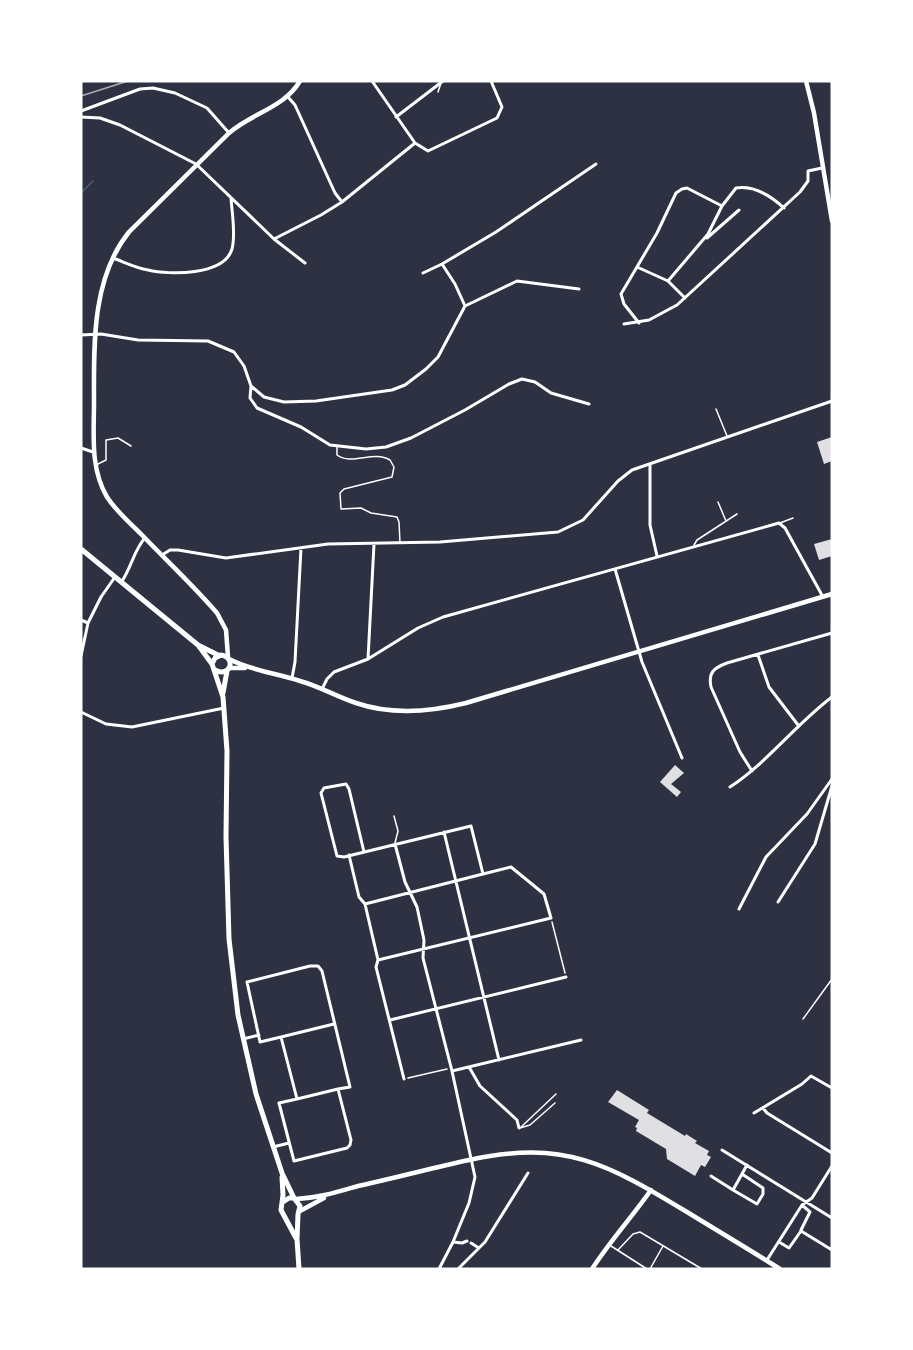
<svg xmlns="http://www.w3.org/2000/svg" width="913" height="1350" font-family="Montserrat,sans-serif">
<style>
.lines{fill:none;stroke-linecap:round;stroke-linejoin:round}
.stream{stroke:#4f5d75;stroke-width:1.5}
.building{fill:#e0e0e3}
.path{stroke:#fff;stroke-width:1.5}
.service{stroke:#fff;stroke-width:1.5}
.minor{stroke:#fff;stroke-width:3}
.tertiary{stroke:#fff;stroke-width:4.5}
.secondary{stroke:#fff;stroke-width:4.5}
.primary{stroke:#fff;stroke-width:5}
.rail{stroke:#abadb3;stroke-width:1.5}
</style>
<rect width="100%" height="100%" fill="#2d3142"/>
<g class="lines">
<path class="stream" d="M81,193L93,181"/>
</g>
<path class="building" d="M832,437V461L824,464L817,442Z
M832,539V556L819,560L814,544Z
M675,765L684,773L671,784L681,792L677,797L660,782Z
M617,1090L649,1110L647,1113L685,1136L686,1134L697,1141L695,1143L709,1151L707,1155L711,1157L705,1167L701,1165L695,1176L667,1159L666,1149L636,1131L637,1128L635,1127L639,1120L608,1102Z"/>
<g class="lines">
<path class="path" d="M552,922L565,973
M408,1078L447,1069"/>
<path class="service" d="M438,92L441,83
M716,409L727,436
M337,447V455C352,466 373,450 390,460L394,467L392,477L344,489L340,493L341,509L361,508L371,513L397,517L399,522L400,543
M96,465L106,460V440L118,438L131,446
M718,502L726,521
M780,523L793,518
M694,545L697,540L737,514
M394,816L398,831L395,843
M803,1019L832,979
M520,1128L556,1094
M520,1128L530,1125L555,1103
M611,1246L647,1269
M618,1250L633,1234L640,1232L702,1269
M650,1269L663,1246"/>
<path class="minor" d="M372,81L415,143L428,151L497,118L502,107L491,81
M288,97L295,105L335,193L342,202
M81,111L140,89L153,88L175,93L207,108L229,133
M81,117L100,118L120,125L196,164L274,239L305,263
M396,117L443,81
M707,238L739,210
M274,239L321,215L342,202L415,143
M113,258C124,262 136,268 148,270C169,275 224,276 232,249C236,234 232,214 231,198
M442,264L496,232L596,164
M637,267L668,281L685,298
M423,273L442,264L455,284L465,306
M668,281L708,234L722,206L736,188C755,185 771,196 784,208
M639,323L624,304L621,294L657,233L676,193L682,189L687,188L722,206
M624,324L649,320L677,305L800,192L808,181V171L822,168
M81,335L101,334L138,340L208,341L234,352L244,366L251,386L264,397L284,402L316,401L392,390L405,385L426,369L438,357L465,306L517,281L579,289
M251,386L250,398L257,408L301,427L330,445L366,449L386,447L411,438L465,410L509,384L522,379L535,382L551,393L589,404
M81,448L93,452
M650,464V525L657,556
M162,555L170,550H178L226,558L328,544L440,542L558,532L583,520L618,481L632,470L832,401
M615,569L642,662L682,758
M122,581C131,568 135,548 145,538
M81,620L88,623
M758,655L769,687L798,725
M81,656L88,623L101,597L115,577
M368,659L374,544
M292,678L295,662L301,548
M322,689L327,679L334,672L368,659L418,628L443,617L779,523L785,528L823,597
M81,712L106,724L132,727L224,708
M752,771L740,752L711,687C708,672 714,668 727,663L832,633
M730,787C768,762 796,724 832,697
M444,832L499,1060
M395,844L405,882L417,907L424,940L423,958L452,1071L475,1177L469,1203L453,1242L439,1269
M364,852L349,789L346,784L324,788L321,793L337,856L344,857L471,826L483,874L511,867L544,894L551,918L378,960
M349,855L359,897L365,904L378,960L376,967L404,1079
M778,902L815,844L832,786
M365,904L483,874
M739,909L766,857L807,814L832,779
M390,1020L566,977
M334,1024L281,1037L297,1099L338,1089
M281,1037L260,1042L247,982L310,966H318L322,971L350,1087L338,1089L351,1140L350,1145L347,1148L294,1161L279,1103L297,1099
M243,1039L259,1035
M469,1067L480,1086L517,1120L519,1128
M452,1071L581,1040
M763,1108L767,1113L832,1153
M754,1113L802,1084L811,1076L832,1088
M273,1147L289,1143
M722,1150L832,1218
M742,1174L763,1188V1194L757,1204L733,1190L747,1165
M711,1176L733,1190
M801,1230L810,1212L802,1205
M453,1242L462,1243L467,1241
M779,1242L789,1248L801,1231L832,1250
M471,1243L479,1248
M767,1260L802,1205L812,1198L832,1166
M458,1269L485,1242L528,1173"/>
<path class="tertiary" d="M228,657L226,630L217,613C193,585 166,560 141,534C129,522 116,511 107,497C90,468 94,435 94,403C94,347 91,279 129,232L229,133C252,113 284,108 300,81
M229,659C252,671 276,673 300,681C319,686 337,697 356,703C391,715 430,712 466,703L832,594
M230,668H245
M296,1199C318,1198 337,1192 358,1186C395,1178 432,1168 469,1160C564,1139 608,1164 687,1212C718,1231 750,1250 780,1269
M300,1211L324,1198
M592,1269C610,1241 632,1217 651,1190"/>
<path class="secondary" d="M806,81L814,113L832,221"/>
<path class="primary" d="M81,549L198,645L218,655
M198,645L212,664L223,697L227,751L226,837L229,939L238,1015L256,1094L282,1173L294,1198
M212,664L215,658L221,655C237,658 230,678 215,670
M223,693L227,671
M282,1177L283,1195L281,1210L296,1238
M283,1202L289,1198H294L300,1206L298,1214L297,1239L299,1269"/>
<path class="rail" d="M81,96L128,81"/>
</g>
<rect width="913" height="1350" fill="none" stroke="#ffffff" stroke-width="165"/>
</svg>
